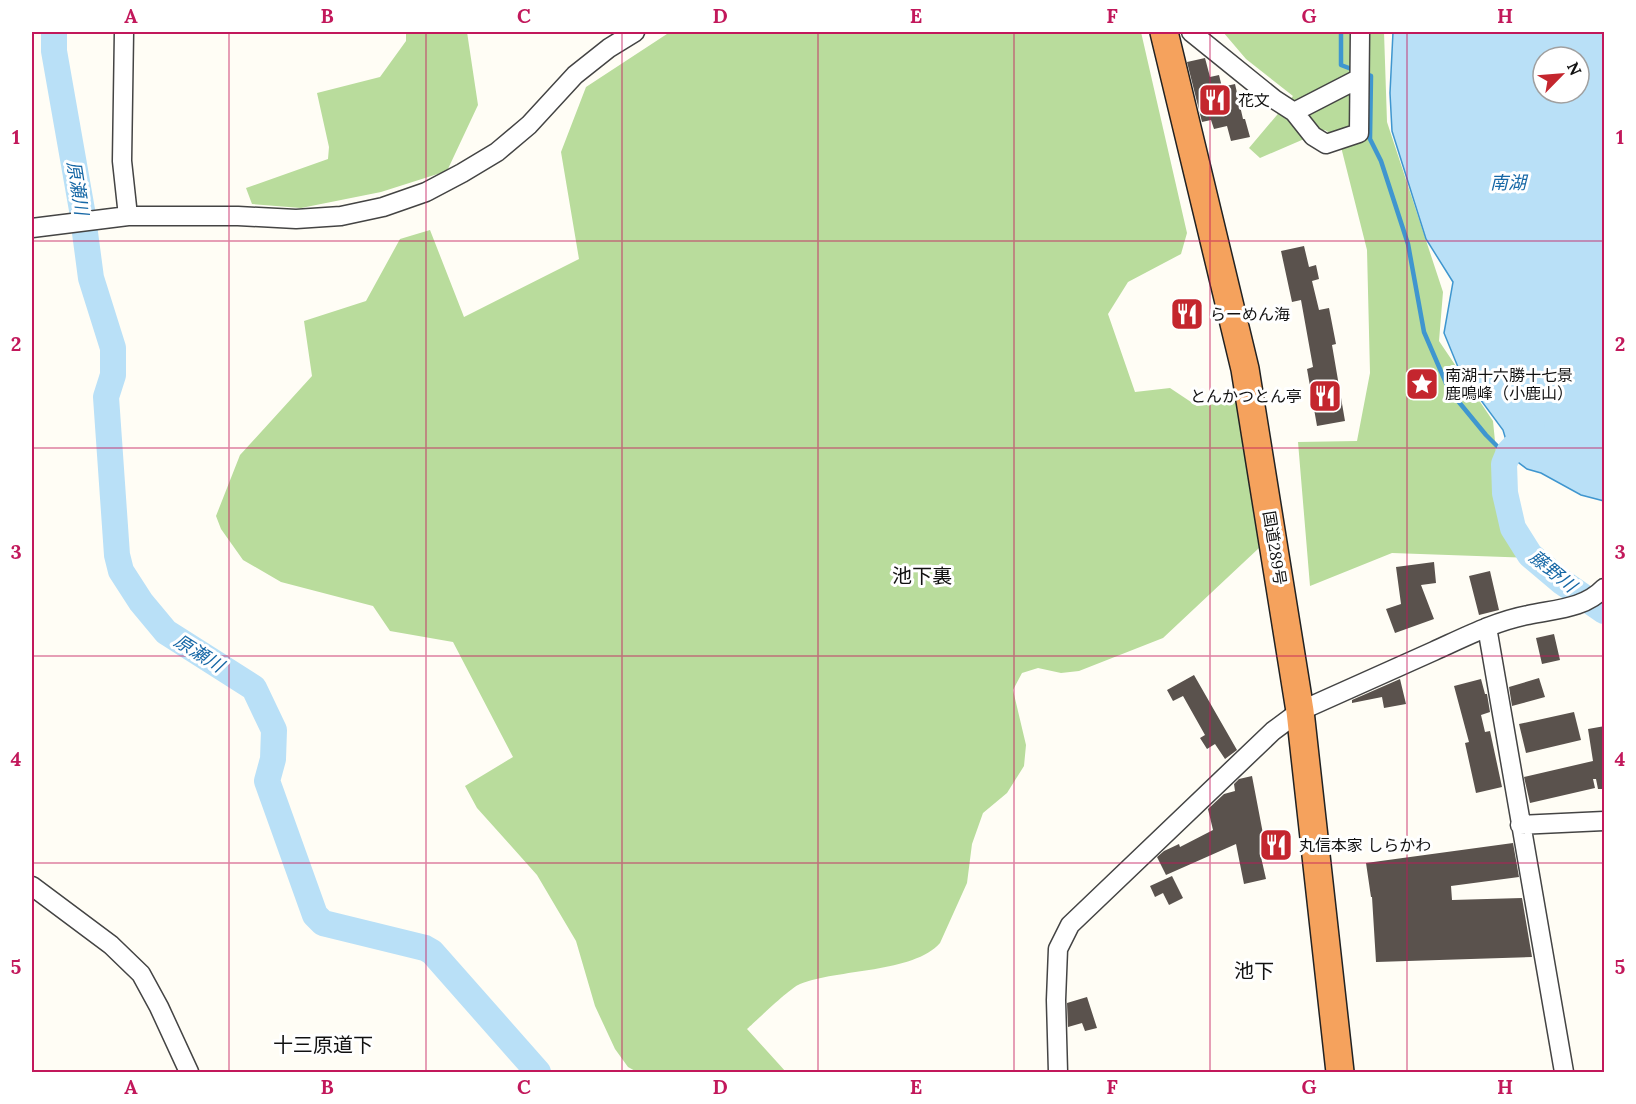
<svg xmlns="http://www.w3.org/2000/svg" width="1636" height="1104" font-family="Lora,'Noto Sans JP',serif">
<style>
.forest{fill:#b9dc9c}
.water{fill:#b9e0f7;stroke:#3f96cf;stroke-width:1.5;fill-rule:evenodd}
.lines{fill:none;stroke-linecap:round;stroke-linejoin:round}
.stream{stroke:#3f96cf;stroke-width:4.5}
.river{stroke:#b9e0f7;stroke-width:26}
.building{fill:#5a524d}
.minor-casing{stroke:#444;stroke-width:21}
.highway-casing{stroke:#222;stroke-width:30}
.minor{stroke:#fff;stroke-width:18}
.highway{stroke:#f5a25d;stroke-width:27}
.grid{fill:none;stroke:#c2185b;stroke-width:1.5;stroke-opacity:0.55}
.labels{text-anchor:middle;dominant-baseline:central;stroke-width:6;stroke-linejoin:round;paint-order:stroke}
.poi-label{font-size:16px;fill:#111;stroke:#fff;text-anchor:start}
.street-label{font-size:16px;fill:#111;stroke:#fff}
.water-label{font-size:18px;font-style:italic;fill:#1768a6;stroke:#fff}
.quarter-label{font-size:20px;fill:#111;stroke:#fff}
.neatline{fill:none;stroke:#c2185b;stroke-width:2}
.grid-label{font-size:20px;text-anchor:middle;font-weight:bold;fill:#c2185b}
</style>
<rect width="100%" height="100%" fill="#fffdf5"/>
<path class="forest" d="M406,32H467L478,105L447,171L381,192L301,208L252,204L246,188L328,159L329,147L317,93L380,77L406,41Z
M670,32H1141L1187,233L1181,254L1128,282L1108,314L1135,392L1170,388L1197,406L1236,402L1259,548L1163,638L1079,671L1061,673L1038,668L1022,673L1013,690L1026,745L1024,766L1007,793L983,813L972,844L967,883L940,943C914,973 837,969 800,984C790,988 757,1020 747,1029L786,1072H637L628,1067L615,1049L595,1006L576,941L537,875L477,808L465,786L513,757L453,642L390,631L373,606L281,582L243,560L221,529L216,516L240,455L312,376L304,321L366,301L400,239L430,230L464,317L579,259L561,152L586,87Z
M1223,32H1384L1387,122L1443,292L1439,341L1493,421L1500,492L1531,558L1392,553L1310,586L1298,442L1357,441L1370,373L1367,250L1339,139L1325,130L1260,158L1249,148L1293,96L1246,59Z"/>
<path class="water" d="M1393,32H1604V501L1581,495L1541,473L1527,469L1511,457L1503,430L1460,372L1444,333L1453,282L1426,239L1392,131L1390,93ZM1543,57H1579V93H1543Z"/>
<g class="lines">
<path class="stream" d="M1341,32V65L1354,70
M1365,74L1371,76L1370,139L1381,161L1408,244L1424,332L1449,390L1486,435L1504,453V464"/>
<path class="river" d="M54,32V51L82,210L91,278L113,348V375L106,397L117,555L121,571L141,602L166,632L254,688L274,730L273,759L267,781L315,915L323,923L425,948L432,952L538,1072
M1532,428L1509,452L1504,464L1505,493L1513,528L1530,555L1562,582L1604,611"/>
</g>
<path class="building" d="M1205,58L1210,77L1219,75L1222,87L1235,84L1243,119H1245L1250,137L1231,141L1227,126L1214,129L1211,120L1202,122L1187,62Z
M1304,246L1309,267L1316,265L1319,279L1312,281L1319,310L1329,308L1336,344L1332,345L1345,421L1317,426L1307,369L1313,367L1301,300L1292,302L1281,251Z
M1434,562L1436,583L1421,585L1434,619L1395,633L1386,609L1401,604L1396,567Z
M1490,571L1499,610L1479,615L1469,576Z
M1554,634L1560,660L1542,664L1536,638Z
M1194,675L1237,750L1225,759L1215,744L1207,749L1200,738L1205,735L1183,696L1173,701L1167,690Z
M1539,678L1545,697L1512,706L1509,687Z
M1400,679L1406,704L1384,708L1382,697L1352,703V700Z
M1481,679L1485,694H1487L1490,712L1481,715L1485,732L1490,731L1502,787L1476,793L1465,743L1469,742L1454,686Z
M1574,712L1581,740L1526,753L1519,724Z
M1605,726V789H1598L1596,779H1593L1595,788L1530,803L1524,777L1593,761L1588,729Z
M1252,776L1264,839L1284,835L1288,851L1261,857L1266,879L1244,884L1236,844L1166,875L1157,857L1164,851L1179,844L1180,847L1213,830L1208,809L1224,794L1235,791L1234,784L1239,779Z
M1513,843L1519,877L1451,886L1452,900L1522,898L1532,957L1376,962L1372,897H1371L1366,863Z
M1172,876L1183,898L1169,905L1163,893L1155,897L1150,886Z
M1087,997L1097,1028L1085,1031L1082,1023L1068,1027L1067,1003Z"/>
<g class="lines">
<g class="minor-casing">
<path id="minor" d="M124,32L122,161L128,216
M1191,32L1274,99L1294,112L1313,136L1326,144L1359,133L1360,32
M1294,112L1358,79
M32,228L128,216H238L296,219L341,216L383,207L426,192L462,173L497,152L529,125L575,75L609,48L635,32
M1487,627L1564,1072
M1520,825L1604,821
M32,886L111,945L141,974L159,1007L189,1072
M1058,1072L1056,1000L1058,949L1070,925L1273,731L1300,711C1345,691 1390,671 1434,651C1465,637 1496,621 1528,615C1555,609 1584,609 1604,588"/>
</g>
<g class="highway-casing">
<path id="highway" d="M1164,32L1245,369L1300,711L1340,1072"/>
</g>
<use href="#minor" class="minor"/>
<use href="#highway" class="highway"/>
</g>
<path class="grid" d="M229,32V1072M426,32V1072M622,32V1072M818,32V1072M1014,32V1072M1210,32V1072M1407,32V1072M32,241H1604M32,448H1604M32,656H1604M32,863H1604"/>
<defs>
<g id="restaurant-square" transform="scale(1.725)"><rect x="-9" y="-9" width="18" height="18" rx="4" fill="#c4262e" stroke="#fff"/><path d="M-5-6h1v4h1v-4h1v4h1v-4h1v5L-1.5 .5V6h-2V.5L-5-1ZM5-6V6H3V1.5H1.5Q1.5-4 5-6Z" fill="#fff"/></g>
<g id="sight-square" transform="scale(1.725)"><rect x="-9" y="-9" width="18" height="18" rx="4" fill="#c4262e" stroke="#fff"/><path d="M0-6L1.8-2.2L6-1.7L2.9 1.2L3.7 5.4L0 3.3L-3.7 5.4L-2.9 1.2L-6-1.7L-1.8-2.2Z" fill="#fff"/></g>
</defs>
<g fill-rule="evenodd">
<use href="#restaurant-square" x="1215" y="100"/>
<use href="#restaurant-square" x="1187" y="314"/>
<use href="#sight-square" x="1422" y="384"/>
<use href="#restaurant-square" x="1325" y="396"/>
<use href="#restaurant-square" x="1276" y="845"/>
</g>
<g class="labels">
<g class="poi-label">
<text x="1238" y="100">花文</text>
<text x="1210" y="314">らーめん海</text>
<text x="1445" y="375">南湖十六勝十七景<tspan x="1445" dy="18">鹿鳴峰（小鹿山）</tspan></text>
<text x="1302" y="396" text-anchor="end">とんかつとん亭</text>
<text x="1299" y="845">丸信本家 しらかわ</text>
</g>
<g class="street-label">
<text transform="translate(1275 548) rotate(81)">国道289号</text>
</g>
<g class="water-label">
<text x="1508" y="182">南湖</text>
<text transform="translate(78 188) rotate(81)">原瀬川</text>
<text transform="translate(1553 571) rotate(39)">藤野川</text>
<text transform="translate(199 653) rotate(32)">原瀬川</text>
</g>
<g class="quarter-label">
<text x="922" y="575">池下裏</text>
<text x="1254" y="970">池下</text>
<text x="323" y="1044">十三原道下</text>
</g>
</g>
<rect width="1636" height="1104" fill="none" stroke="#ffffff" stroke-width="66"/>
<g transform="translate(1561 75) rotate(65)"><circle r="28" fill="#ffffff" stroke="#a0a0a0" stroke-width="1.5"/>
<path d="M0-4.5L10 22L0 15L-10 22Z" fill="#c4262e"/>
<text y="-9" font-size="16" font-weight="bold" text-anchor="middle" fill="#111111">N</text>
</g>
<rect x="33" y="33" width="1570" height="1038" class="neatline"/>
<g class="grid-label">
<text x="131" y="23">A</text>
<text x="327" y="23">B</text>
<text x="524" y="23">C</text>
<text x="720" y="23">D</text>
<text x="916" y="23">E</text>
<text x="1112" y="23">F</text>
<text x="1309" y="23">G</text>
<text x="1505" y="23">H</text>
<text x="16" y="144">1</text>
<text x="1620" y="144">1</text>
<text x="16" y="351">2</text>
<text x="1620" y="351">2</text>
<text x="16" y="559">3</text>
<text x="1620" y="559">3</text>
<text x="16" y="766">4</text>
<text x="1620" y="766">4</text>
<text x="16" y="974">5</text>
<text x="1620" y="974">5</text>
<text x="131" y="1094">A</text>
<text x="327" y="1094">B</text>
<text x="524" y="1094">C</text>
<text x="720" y="1094">D</text>
<text x="916" y="1094">E</text>
<text x="1112" y="1094">F</text>
<text x="1309" y="1094">G</text>
<text x="1505" y="1094">H</text>
</g>
</svg>
